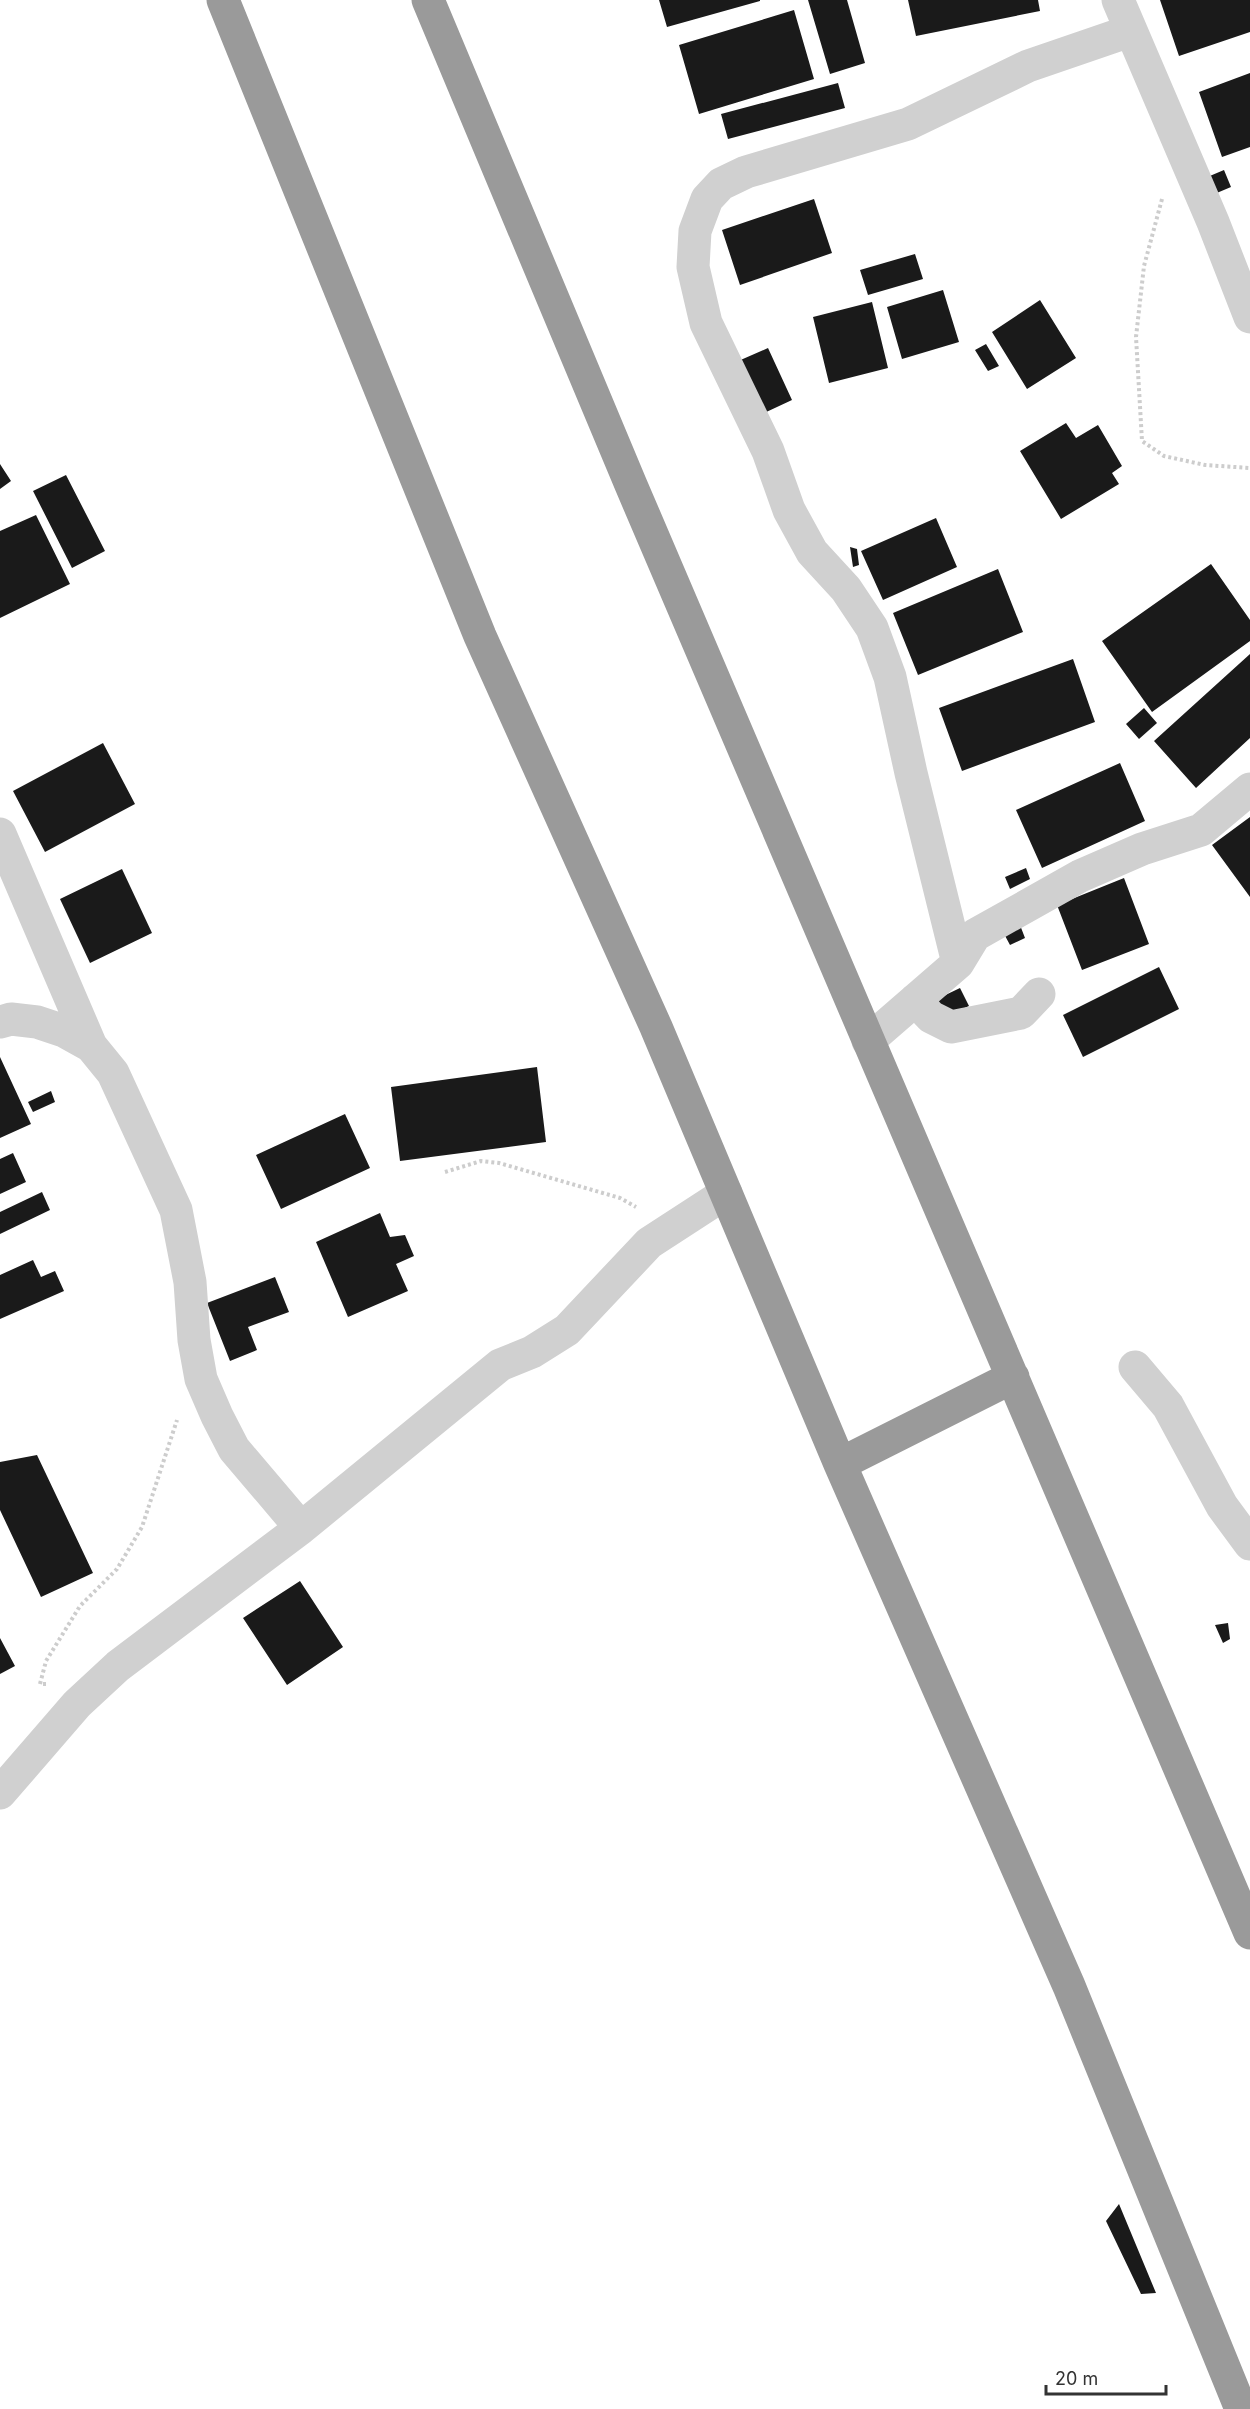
<svg xmlns="http://www.w3.org/2000/svg" width="1250" height="2409" font-family="Inter,sans-serif">
<style>
.building{fill:#1a1a1a}
.lines{fill:none;stroke-linecap:round;stroke-linejoin:round}
.path{stroke:#cdcdcd;stroke-width:4;stroke-dasharray:3 3;stroke-linecap:butt}
.minor{stroke:#d0d0d0;stroke-width:33}
.highway{stroke:#9a9a9a;stroke-width:33}
</style>
<rect width="100%" height="100%" fill="#fff"/>
<path class="building" d="M659,0H760V1L667,27Z
M808,0H847L865,63L830,74Z
M908,0H1038L1040,11L916,36Z
M1160,0H1250V32L1179,56Z
M794,10L814,79L699,114L679,45Z
M1250,73V147L1222,157L1199,92Z
M838,83L845,108L728,139L721,114Z
M1224,170L1231,187L1212,195L1205,178Z
M814,199L832,253L740,285L722,230Z
M915,254L923,279L868,295L860,270Z
M943,290L959,342L902,359L887,307Z
M1040,300L1076,358L1027,389L992,332Z
M872,302L888,368L829,383L813,317Z
M986,344L999,366L988,371L975,350Z
M768,348L792,400L760,415L736,362Z
M1066,423L1076,438L1098,425L1122,466L1112,473L1119,484L1061,519L1020,451Z
M0,464L11,481L0,489Z
M66,475L105,551L72,568L33,491Z
M36,515L70,584L0,618V531Z
M936,518L957,567L883,600L861,551Z
M850,547L857,549L859,565L853,567Z
M1211,564L1250,620V641L1152,712L1102,641Z
M998,569L1023,632L918,675L893,613Z
M1250,654V738L1196,788L1154,741Z
M1073,659L1095,722L962,771L939,708Z
M1144,708L1157,723L1139,739L1126,724Z
M103,743L135,804L45,852L13,791Z
M1120,763L1145,821L1042,868L1016,810Z
M1250,817V897L1212,845Z
M1026,868L1030,879L1010,889L1005,877Z
M122,869L152,933L90,963L60,899Z
M1124,878L1149,944L1082,970L1057,905Z
M1020,925L1025,938L1010,945L1003,932Z
M1159,967L1179,1009L1083,1057L1063,1015Z
M960,988L969,1006L946,1017L937,999Z
M0,1057L31,1124L0,1138Z
M537,1067L546,1142L400,1161L391,1087Z
M51,1091L55,1102L33,1112L28,1102Z
M345,1114L370,1168L281,1209L256,1155Z
M13,1153L26,1182L0,1194V1159Z
M42,1192L50,1210L0,1234V1212Z
M380,1213L390,1237L405,1235L414,1256L396,1264L408,1291L348,1317L316,1242Z
M33,1260L41,1277L55,1271L64,1291L0,1319V1275Z
M275,1277L289,1312L248,1327L257,1350L230,1361L207,1303Z
M37,1455L93,1573L41,1597L0,1510V1462Z
M300,1581L343,1647L287,1685L243,1618Z
M1228,1623L1230,1639L1223,1643L1215,1625Z
M0,1638L15,1666L0,1674Z
M1119,2204L1156,2293L1141,2294L1106,2221Z"/>
<g class="lines">
<path class="path" d="M1162,199L1144,266L1136,337L1142,441L1164,456L1205,465L1250,468
M445,1172L481,1161L499,1163L620,1198L636,1207
M46,1684H40L46,1661L80,1606L117,1569L142,1527L177,1420"/>
<path class="minor" d="M1118,0L1213,222L1250,317
M0,834L91,1046
M958,963L911,773L890,677L872,628L846,589L812,552L789,510L768,451L706,323L693,267L695,231L707,199L721,184L746,172L908,124L1028,66L1130,31
M915,1000L931,1017L951,1027L1021,1013L1039,994
M0,1022L11,1019L37,1022L64,1031L91,1046L113,1073L176,1210L190,1282L194,1340L201,1379L217,1416L234,1449L301,1528
M868,1041L958,963L975,935L1080,876L1142,849L1201,830L1250,789
M1135,1367L1168,1406L1222,1506L1250,1544
M0,1793L77,1704L118,1666L301,1528L500,1365L532,1352L567,1330L649,1243L726,1193"/>
<path class="highway" d="M223,0L480,636L656,1027L840,1464L1069,1986L1241,2409
M428,0L631,485L1250,1933
M840,1464L1013,1377"/>
</g>
<path d="M1046 2385v9h120v-9" fill="none" stroke="#333333" stroke-width="3"/>
<text x="1055" y="2385" font-size="18" fill="#333333" stroke="#ffffff" stroke-width="4.5" paint-order="stroke">20 m</text>
</svg>
